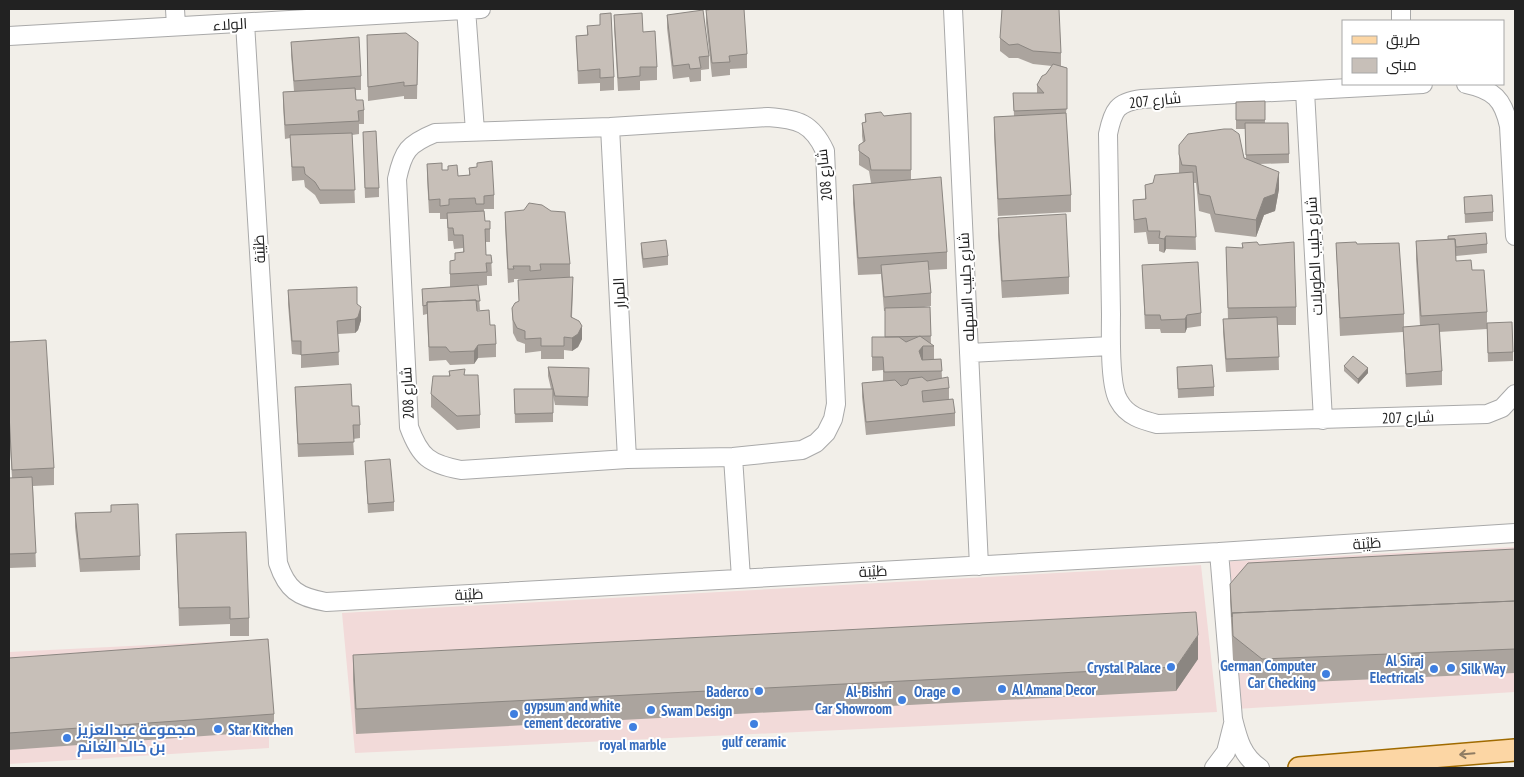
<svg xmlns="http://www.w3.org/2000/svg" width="1524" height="777" font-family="'PT Sans Narrow',Cairo,sans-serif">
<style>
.commercial{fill:#f2dad9}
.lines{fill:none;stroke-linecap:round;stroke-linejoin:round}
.minor-casing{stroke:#a9a9a9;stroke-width:20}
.major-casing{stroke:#a06b00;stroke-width:24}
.minor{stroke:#fff;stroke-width:18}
.major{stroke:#fcd6a4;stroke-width:21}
.wall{fill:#aba49e}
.shaded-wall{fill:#8b8681}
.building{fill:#c7bfb8;stroke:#8b8681}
.oneway{stroke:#8f7c63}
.shop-dot{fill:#3f7fe0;stroke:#fff;stroke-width:2}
.labels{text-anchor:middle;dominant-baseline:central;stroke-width:4;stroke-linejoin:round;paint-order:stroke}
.street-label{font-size:15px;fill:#222;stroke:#fff}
.shop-label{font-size:15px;font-weight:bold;fill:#366cbe;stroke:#fff;text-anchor:end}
</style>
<rect width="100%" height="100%" fill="#f2efe9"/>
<path class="commercial" d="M1515,547V692L1236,709L1217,562Z
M1201,565L1217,712L355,753L342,613Z
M269,639V748L9,764V652Z"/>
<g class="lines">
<g class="minor-casing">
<path id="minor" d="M175,9L176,26
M466,9L475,131
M953,9L979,566
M1401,9V21
M245,23L278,563C287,590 298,597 326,602L1219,552L1515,533
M9,36L481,9
M1423,84L1142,99C1117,102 1113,110 1108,134C1109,194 1110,254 1111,314C1111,334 1109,386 1119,401C1127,416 1142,420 1157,424L1487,414L1502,408L1515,394
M1466,84C1494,90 1503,99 1509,126L1515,236
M1305,91L1323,420
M768,117C798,119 812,123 825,151L836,404L833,419L826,433L816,443L802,450L733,457L627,459L461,470C429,464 420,457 409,427L397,179C403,151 408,144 435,133L610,127Z
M610,127L627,459
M969,353L1111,346
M733,457L741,578
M1219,552L1233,719C1238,739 1242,756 1260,768
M1214,768L1226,752L1233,724"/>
</g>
<g class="major-casing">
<path id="major" d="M1299,768L1515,750"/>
</g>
<use href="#minor" class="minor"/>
<use href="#major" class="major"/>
</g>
<path class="wall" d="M706,10L747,54V68L730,69V75L712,77L706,23Z
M614,15L643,32L657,67V80L640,81V90L618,91L614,28Z
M667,15L709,56V69L701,70V81L690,82L689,77L673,79L667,28Z
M587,26L614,77V90L600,91V83L578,84L576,36L587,35Z
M367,35L418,42L417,99H404V96L368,101Z
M1000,38L1061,53V66L1067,68L1066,122L1071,195V212L998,216L994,135V117L1014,116L1013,93H1037V85L1052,66L1033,64L1018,58H1009L1000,51Z
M291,42L361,76V90H356V100L364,110V124H359V134L352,135L355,203L320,204L315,195L305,187L304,180L292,181L290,138L285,139L283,105V92L294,91L291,55Z
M1265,101V123L1289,154V163L1259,164L1279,189L1275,211L1264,215L1256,237L1215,232L1210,214L1199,211L1196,183H1194L1196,250L1166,249L1164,253L1159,251V244H1148L1146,232L1134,233L1133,200L1145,199V185L1153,183L1179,173V145L1246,158L1245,129H1236V102Z
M911,113V180L947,252V269L929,270L931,293V306L924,307H930L931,344L934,346V359H941L942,378L949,388V399L955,413V426L866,435L862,397V383L883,381V370L872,371V337H885V311H884L881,274L858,275L853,203V185L871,183L869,171L859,165V145L863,143L862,136V123H865V114L884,116Z
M363,132L379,188V197L365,198Z
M477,163L494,195V209H484L485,221L490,229V242H485L486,255H491L492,276H487V285L478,286L480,310H477L490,325L496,344V357L478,358L474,364L450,365L446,360L429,361L427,314L423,315L422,289L450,287V261L455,260V253L463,252V248L454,249L453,241H448L447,219H440V213H429L427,178V164L458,176L469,175V168L477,167Z
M1464,197L1493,212V221L1465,223Z
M505,212L570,264V277L573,290L572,317L582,339L578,347L572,351L564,350V359H541V351L525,353V344L517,341L513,333L512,308L519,301L518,280L526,279H514V282L508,283L505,225Z
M998,218L1069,277V294L1002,298L998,235Z
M1416,241L1487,244V253L1456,256V261L1472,270L1487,312V323L1513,352V361L1488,362L1487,329L1439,332L1442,371V385L1406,387L1403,332L1340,336L1336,243L1357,244L1404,314V327L1420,326L1416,259Z
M641,243L668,256V265L643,268L641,252Z
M1242,243L1296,307V325H1278L1279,370L1226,372L1223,332V319H1228L1226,247L1242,248Z
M1142,265L1201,313V326L1187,328L1185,333H1161L1160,329H1145Z
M288,290L357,304L361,320L358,330L355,333L338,334L339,365L301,368V355L292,354L288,304Z
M9,342L54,468V485L33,486L36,567L9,568V478H12L9,430Z
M1344,366L1368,373L1358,384L1344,371Z
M548,367L589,368L588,406L555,405L553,395V422L515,423L514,389H551L548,376Z
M1177,367L1214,387V396L1178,398Z
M449,371L465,375L480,415V428L457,430L431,407V394L449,376Z
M295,387L352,406L360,425V438L353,439L354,455L298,457Z
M365,461L394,502V511L368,513Z
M75,513L140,556V570L80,572L75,527Z
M176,534L249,618V636H230V624L179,626Z
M1515,549V673L1262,684L1233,660L1230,601V584Z
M353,655L1198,659L1176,691L356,734L353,680Z
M9,658L274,714V731L9,750Z"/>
<path class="shaded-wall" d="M1279,172V189L1275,211L1264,215L1256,237V220L1264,198Z
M1166,236V249L1164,253V239Z
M361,307V320L358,330L355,333V319Z
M1187,315V328L1185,333V319Z
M582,326V339L578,347L572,351V338Z
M478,345V358L474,364V351Z
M923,346V360L919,364V351Z
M1368,368V373L1358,384V379Z
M1198,635V659L1176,691V667Z"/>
<path class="building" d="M714,9H744L747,54L729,56L730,62L712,63L706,10Z
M1002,9H1059L1061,53L1033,51L1018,44L1009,45L1000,38Z
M703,10L709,56L699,57L701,68L690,69L689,64L673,66L667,15Z
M611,13L614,77L600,78V69L578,71L576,36L588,35L587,26L600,25V14Z
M642,13L643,32L655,31L657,67H640V76L618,78L614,15Z
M406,33L418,42L417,85L404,86V82L368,87L367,35Z
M359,37L361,76L294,81L291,42Z
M1053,64L1067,68V109L1014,111L1013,93H1044L1037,85L1042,76L1046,74Z
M355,88L356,100H363L364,110L358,111L359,121L285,125L283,92Z
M1265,101V120H1236V102Z
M881,112L884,116L911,113V170H871L869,158L859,151V145L865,141L862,123L866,122L865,114Z
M1066,113L1071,195L998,199L994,117Z
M1245,123H1288L1289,154L1246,155Z
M1224,129H1232L1239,134L1244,158L1279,172L1275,194L1264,198L1256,220L1215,214L1210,196L1199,194L1196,166L1182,165L1179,154V145L1188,134Z
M376,131L379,188H365L363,132Z
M352,133L355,190H320L315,182L305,174L304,167H292L290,135Z
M492,161L494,195L484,196V204H476L475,198L449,199V205L440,206V199L429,200L427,164L442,163V170H448V166L457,165L458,176L470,175L469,168L477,167V163Z
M1193,172L1196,237L1166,236L1164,239L1159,238L1160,231H1148L1146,218L1134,220L1133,200L1146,199L1145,185L1153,183L1155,175Z
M941,177L947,252L858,258L853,185Z
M1492,195L1493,212L1465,214L1464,197Z
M529,203L542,205L551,211L565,212L570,264H540L541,270L530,271V266H513L514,269H508L505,212L524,210Z
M484,211L485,221H490V229H485L486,255H491L492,263H486L487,272L450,274V261L455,260V253L464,252L463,235H454L453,228H448L447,213Z
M1066,214L1069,277L1002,281L998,218Z
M1486,233L1487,244L1456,247L1455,239H1448V236Z
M1455,239L1456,261L1471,260L1472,270H1484L1487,312L1421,316L1416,241Z
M666,240L668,256L643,259L641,243Z
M1257,242L1259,245L1294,242L1296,307L1228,308L1226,247L1243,248L1242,243Z
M1356,242L1357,244L1399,243L1404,314L1340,318L1336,243Z
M928,261L931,293L884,297L881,265Z
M1198,262L1201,313L1187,315L1185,319L1161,320L1160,315H1145L1142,265Z
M573,277L571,317L579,321L582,326L578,334L572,338L564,337V346H541V338L525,339V331L517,328L513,320L512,308L515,303L519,301L518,280Z
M478,285L480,301H476V300L427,302V305L423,306L422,289Z
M357,287V304L361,307L358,317L355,319L337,321L339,352L301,355V341H292L288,290Z
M476,300L477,311L489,310L490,325H495L496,344L478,345L474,351L450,352L446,347H429L427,302Z
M930,307L931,336L885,337V308Z
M1277,317L1279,357L1226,359L1223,319Z
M1512,322L1513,352L1488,353L1487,323Z
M1439,324L1442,371L1406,374L1403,327Z
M920,336L934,346H923L919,351L922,360L941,359L942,371L884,372L883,357H872V337H899L906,342Z
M46,340L54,468L12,470L9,413V342Z
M1353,356L1368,368L1358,379L1344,366Z
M1212,365L1214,387L1178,389L1177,367Z
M548,367L589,368L588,397L555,396Z
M465,369L464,375H478L480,415L457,416L431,394L433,376H450L449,371Z
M922,377L927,381L948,377L949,388L922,391L923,402L953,399L955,413L866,422L862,383L895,380L901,386L907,384L909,379Z
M351,384L352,406H359L360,425H353L354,442L298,444L295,387Z
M514,389H553V413L515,414Z
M390,459L394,502L368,504L365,461Z
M32,477L36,553L9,554V478Z
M138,504L140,556L80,559L75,513L111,512V505Z
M246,532L249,618L230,619V607L179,608L176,534Z
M1515,549V601L1232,613V617L1230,584L1248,563Z
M1515,601V649L1262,659L1233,636L1232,613Z
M1196,612L1198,635L1176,667L356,709L353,655Z
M268,639L274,714L9,733V658Z"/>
<defs><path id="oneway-shaft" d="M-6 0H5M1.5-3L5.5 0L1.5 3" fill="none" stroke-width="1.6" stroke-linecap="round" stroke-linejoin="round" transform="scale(1.25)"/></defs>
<use class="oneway" href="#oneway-shaft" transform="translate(1467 754) rotate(175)"/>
<g class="shop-dot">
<circle cx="1171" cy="667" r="5"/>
<circle cx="1451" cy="668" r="5"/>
<circle cx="1434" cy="669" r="5"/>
<circle cx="1326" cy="674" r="5"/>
<circle cx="1002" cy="689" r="5"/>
<circle cx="759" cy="691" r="5"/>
<circle cx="956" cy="691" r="5"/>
<circle cx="902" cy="700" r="5"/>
<circle cx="651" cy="710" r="5"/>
<circle cx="514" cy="714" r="5"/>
<circle cx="754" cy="724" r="5"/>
<circle cx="633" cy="727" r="5"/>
<circle cx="218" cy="729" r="5"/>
<circle cx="67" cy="738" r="5"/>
</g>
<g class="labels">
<g class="street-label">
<text transform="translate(230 24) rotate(-3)">الولاء</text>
<text transform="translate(1155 100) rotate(-6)">شارع 207</text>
<text transform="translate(824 175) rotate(-96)">شارع 208</text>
<text transform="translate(259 249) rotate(-93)">طَيْبَة</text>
<text transform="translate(1314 256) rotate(-93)">شارع جليب الطويلات</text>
<text transform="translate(966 287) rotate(-93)">شارع جليب السهله</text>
<text transform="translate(619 293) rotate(-93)">المرار</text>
<text transform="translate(407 393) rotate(-93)">شارع 208</text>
<text transform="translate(1408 417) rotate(-2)">شارع 207</text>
<text transform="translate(1367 543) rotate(-4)">طَيْبَة</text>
<text transform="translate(873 571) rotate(-3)">طَيْبَة</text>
<text transform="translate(469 594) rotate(-3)">طَيْبَة</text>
</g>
<g class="shop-label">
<text x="1424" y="660">Al Siraj<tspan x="1424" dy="17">Electricals</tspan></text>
<text x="1316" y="665">German Computer<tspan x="1316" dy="17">Car Checking</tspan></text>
<text x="1161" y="667">Crystal Palace</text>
<text x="1461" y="668" text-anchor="start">Silk Way</text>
<text x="1012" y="689" text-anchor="start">Al Amana Decor</text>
<text x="749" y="691">Baderco</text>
<text x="892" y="691">Al-Bishri<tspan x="892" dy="17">Car Showroom</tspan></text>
<text x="946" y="691">Orage</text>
<text x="524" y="705" text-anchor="start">gypsum and white<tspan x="524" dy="17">cement decorative</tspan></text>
<text x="661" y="710" text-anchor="start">Swam Design</text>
<text x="77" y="729" text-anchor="start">مجموعة عبدالعزيز<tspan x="77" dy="17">بن خالد الغانم</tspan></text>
<text x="228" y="729" text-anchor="start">Star Kitchen</text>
<text x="754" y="741" text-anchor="middle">gulf ceramic</text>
<text x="633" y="744" text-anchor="middle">royal marble</text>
</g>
</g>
<rect width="1524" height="777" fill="none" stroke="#222222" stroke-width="20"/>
<rect x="1342" y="20" width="162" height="65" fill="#ffffff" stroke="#a7a7a7"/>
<rect x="1352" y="36" width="25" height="8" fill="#fcd6a4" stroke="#a7a7a7"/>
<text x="1386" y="45" font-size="15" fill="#222222">طريق</text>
<rect x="1352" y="58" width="25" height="15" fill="#c7bfb8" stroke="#a7a7a7"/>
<text x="1386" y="70" font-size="15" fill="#222222">مبنى</text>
</svg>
